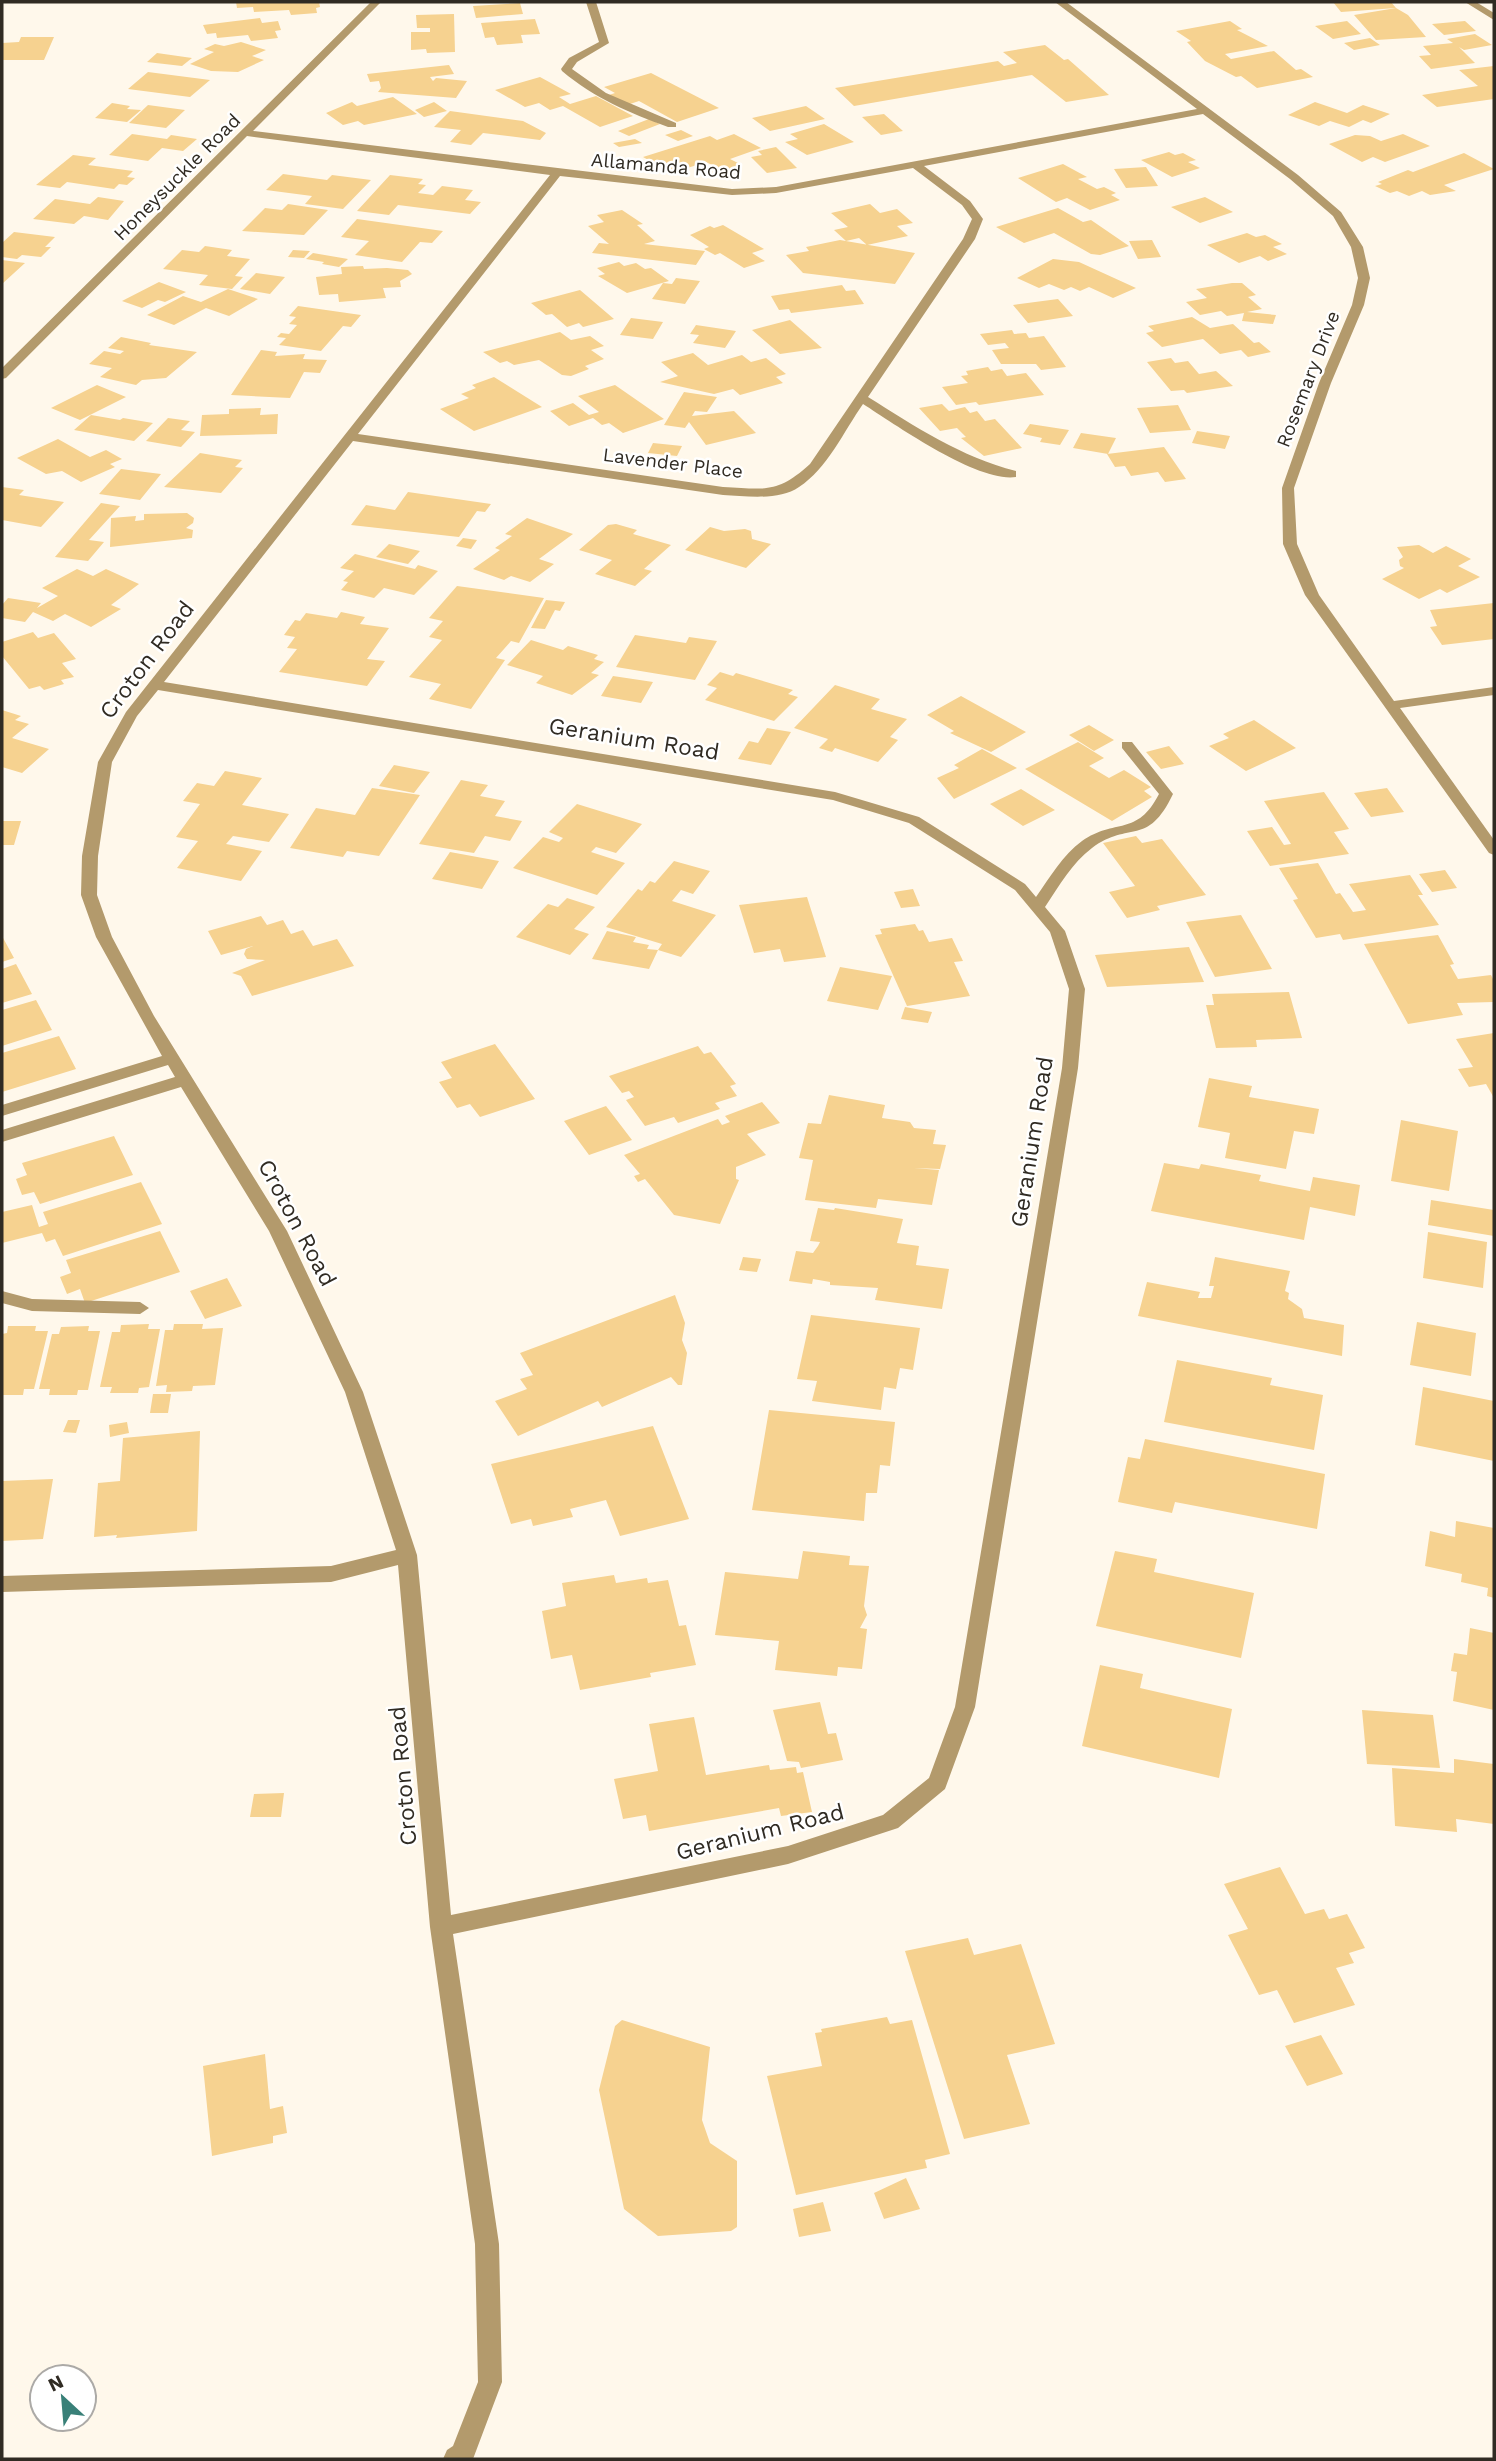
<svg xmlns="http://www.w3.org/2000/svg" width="1496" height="2461" font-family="'Work Sans',sans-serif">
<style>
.building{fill:#f6d290}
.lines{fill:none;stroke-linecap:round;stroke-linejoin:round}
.minor{fill:#b39a6c;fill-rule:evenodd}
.labels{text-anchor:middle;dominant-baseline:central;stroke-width:5;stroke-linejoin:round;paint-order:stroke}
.far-street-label{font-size:19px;fill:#302b23;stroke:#fff}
.street-label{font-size:23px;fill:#302b23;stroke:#fff}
</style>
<rect width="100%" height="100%" fill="#fff8eb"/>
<path class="building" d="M236,2H319L320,7L316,8L317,13L291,15L289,10L254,12L253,7L237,8Z
M1333,2H1391L1396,8L1341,12Z
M520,3L523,14L476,18L473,6Z
M1396,8L1408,15L1426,37L1376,40L1354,15Z
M454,14L455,52L427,53L426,49L411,50V32H430V28H417L416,15Z
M260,18L262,23L278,21L281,30L275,31L278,38L251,41L248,35L217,38L216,33L207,34L203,25Z
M535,19L540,34L521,35L523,43L497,45L494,37L485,38L481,23Z
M1230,21L1242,29L1237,30L1268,46L1225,54L1231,59L1274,51L1296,70L1301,69L1313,77L1257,88L1241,76L1236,77L1205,61L1187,42L1191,41L1176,31Z
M1347,21L1361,34L1333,39L1315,26Z
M1465,21L1476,31L1444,35L1432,24Z
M1475,34L1492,45L1464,50L1459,47L1475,63L1431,69L1419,56L1431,55L1423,46L1453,43L1447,39Z
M21,37H54L44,60H2V43L19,42Z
M1370,38L1380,45L1354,50L1344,43Z
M241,42L266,50L252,56L264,60L238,72L211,71L190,64L214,52L204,49L215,44L224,46Z
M1045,45L1064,60L1068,59L1109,95L1066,102L1032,75L854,106L835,88L998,61L1004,66L1017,63L1003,52Z
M157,53L192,58L182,66L147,62Z
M449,65L454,74L430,77L433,81L436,78L467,81L456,98L378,92L381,88L379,81L370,82L367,74Z
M1494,66V99L1437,107L1422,95L1478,86L1459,70Z
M148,72L210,80L190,97L128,89Z
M651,73L719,108L677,122L639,101L627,105L609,95L615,93L604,87Z
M540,77L571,94L559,97L570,104L596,96L633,116L600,127L563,106L550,110L539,103L525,107L495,90Z
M393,97L417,114L364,125L358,121L343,125L326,113L352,102L357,106Z
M434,102L447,111L424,117L415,110Z
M1315,102L1347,113L1363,105L1390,114L1371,123L1363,120L1349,127L1330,121L1319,126L1288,115Z
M112,103L130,106L127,109L141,110L127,122L95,118Z
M148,105L185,110L166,128L129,123Z
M806,106L825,119L770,131L752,118Z
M450,111L523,121L546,133L540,140L483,133L471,145L450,142L461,130L434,127Z
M884,114L903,131L881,135L862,117Z
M649,119L660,124L629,136L618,131Z
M824,124L854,142L807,155L785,142L798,139L790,134Z
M681,130L693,136L678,141L665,135Z
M132,134L167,139L171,135L197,139L183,151L162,148L148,161L109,155Z
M734,134L761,148L730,159L742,165L724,171L706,162L672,173L643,157L710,136L717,140Z
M1403,134L1430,146L1385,162L1373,157L1362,162L1329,144L1355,135L1370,136L1381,141Z
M635,139L642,143L619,147L613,143Z
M776,147L797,168L767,173L751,157L762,155L758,151Z
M1169,152L1175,155L1183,153L1196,160L1188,162L1200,168L1172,177L1141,160Z
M1464,153L1494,169L1444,185L1456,191L1430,195L1422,191L1409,196L1397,191L1390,193L1375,186L1382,184L1378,182L1408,170L1413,172Z
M73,155L96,158L88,165L133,171L127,177L135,178L127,185L119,184L114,189L67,182L60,188L36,185Z
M1063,164L1087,177L1078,179L1097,189L1104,187L1116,193L1111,195L1120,200L1090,210L1067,198L1056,202L1018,178Z
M1146,167L1158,186L1126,188L1114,169Z
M283,174L327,180L332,175L371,180L343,209L305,204L312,196L266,190Z
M390,175L423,179L418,184L426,185L418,193L433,195L442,186L473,190L465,200L481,202L470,214L398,205L389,215L357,211Z
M98,197L124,201L108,220L84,216L74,224L33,219L55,199L90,204Z
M1205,197L1233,212L1200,223L1171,207Z
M288,204L328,210L304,235L242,231L265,208L282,210Z
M870,204L880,213L897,209L913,223L897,226L908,236L867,245L859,238L846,241L834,230L848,227L831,213Z
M1058,208L1083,222L1091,220L1129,246L1100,255L1091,254L1054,233L1024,243L996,227Z
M622,210L643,224L637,225L655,241L644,244L705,251L696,265L592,253L599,243L609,244L588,226L604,222L597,215Z
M357,219L443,231L432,243L420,242L402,262L355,255L369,241L341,237Z
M723,225L764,249L752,253L765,261L744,268L720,253L715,255L704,249L709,247L690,235L710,226L714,228Z
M14,232L55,237L45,247H51L41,257L22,255L17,259L2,257V243Z
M1247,233L1256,237L1265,235L1282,244L1273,247L1287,254L1268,261L1260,256L1239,263L1207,245Z
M840,240L915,253L895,284L803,273L786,255L809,251L806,247Z
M1152,240L1161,257L1138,259L1129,241Z
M205,246L232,250L227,256L250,259L235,276L243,277L232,289L199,285L208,275L163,269L182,250L199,252Z
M293,250L310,251L304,258L288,257Z
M313,253L348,259L339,267L322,264L324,262L306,259Z
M1053,259L1079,262L1136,288L1113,298L1089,287L1080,291L1071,287L1064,290L1049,284L1039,288L1017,278Z
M2,260L25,263L2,284Z
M619,262L624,266L636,263L645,269L651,268L669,281L627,293L598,276L605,274L597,268Z
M363,266L364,269L387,268L408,270L412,274L400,281L401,287L383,288L386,298L339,302L338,294L319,295L316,277L342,274L341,267Z
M256,273L285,277L270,294L240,289Z
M676,278L700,281L685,304L652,299L663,283L672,284Z
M159,282L186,292L165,302L158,300L142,308L122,301Z
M1232,283H1242L1256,295L1248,297L1262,309L1247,312L1276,315L1273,324L1242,321L1244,313L1227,316L1221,311L1200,315L1186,302L1207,298L1196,289Z
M842,285L846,291L855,290L864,304L791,313L789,309L779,310L771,296Z
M228,289L258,299L229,316L206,308L174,325L147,315L183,296L201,302Z
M580,290L614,319L583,327L579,323L567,327L552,314L546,315L531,303Z
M1058,299L1073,316L1028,323L1013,305Z
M298,306L361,315L351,327L343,326L321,351L279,345L286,338L277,337L281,333L289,334L297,325L289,324L296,317L289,316Z
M1192,317L1210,328L1233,324L1254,343L1259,342L1271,352L1248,357L1241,350L1220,354L1203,339L1162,347L1146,333L1154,331L1148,326Z
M631,318L663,322L653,339L620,335Z
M790,320L822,348L780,354L752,330Z
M696,325L736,331L725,348L693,343L699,335L690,334Z
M1012,330L1014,334L1026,333L1029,338L1044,336L1066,367L1041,370L1036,364H1001L992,350L1009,348L1005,343L988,345L980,334Z
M560,332L571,340L590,336L604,346L591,350L604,359L585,366L589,369L571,376L562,375L539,360L514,365L507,361L500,363L483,352Z
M121,337L151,343L149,345L197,352L166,378L142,380L136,385L100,377L112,368L89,364L104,351L120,354L124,351L108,348Z
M261,350L277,352L275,356L305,354L303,359L327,360L320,373L304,372L290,398L231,395Z
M693,353L708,365L742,355L751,362L766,358L786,374L776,377L783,383L740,395L733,389L714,394L660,382L678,376L661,362Z
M1171,358L1175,363L1188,361L1199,374L1216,371L1233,386L1187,393L1184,390L1171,391L1147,362Z
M988,367L991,371L1002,369L1007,376L1026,373L1044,395L979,405L976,402L956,405L942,387L968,383L961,376L968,375L966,371Z
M494,377L542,407L474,431L440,409L469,398L461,394L476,388L472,385Z
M97,385L126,397L80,420L51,408Z
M615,385L664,419L623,433L609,423L602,425L593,418L569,426L550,411L573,403L589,415L599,412L578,396Z
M684,392L717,397L707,412L695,411L692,416L734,411L756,433L706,445L689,422L685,428L664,425Z
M942,404L949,411L965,407L970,413L977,411L985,421L995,419L1022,448L984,456L961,438L966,437L957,428L940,431L919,408Z
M1178,405L1191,430L1150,433L1137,408Z
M261,408L260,415L278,414L277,434L200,436L202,415L229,414V409Z
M91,415L120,420L123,418L153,423L134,441L74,430Z
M168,418L190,421L181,430L195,432L181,447L146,441Z
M1030,424L1069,430L1060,445L1040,442L1042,438L1023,434Z
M1197,431L1230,436L1225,449L1192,443Z
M1081,433L1116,438L1108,454L1073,448Z
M58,439L90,457L106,450L122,459L110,464L115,467L81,482L62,471L46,474L17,458Z
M653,443L682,446L677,456L648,453Z
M1164,447L1186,479L1165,482L1158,472L1131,476L1125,466L1115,467L1107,454Z
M200,453L242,460L235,467L243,468L221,493L164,487Z
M121,469L161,474L140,500L99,494Z
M2,487L24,490L19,495L64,502L41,527L2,520Z
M408,492L491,504L485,512L477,511L459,537L351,525L366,505L395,510Z
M101,503L120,506L89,540L104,542L88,561L55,557Z
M187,513L194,518L193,523L186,528L193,530L192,538L110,547L111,518L136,516L135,521L144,520V514Z
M527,518L573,534L539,559L554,564L530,582L511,576L504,580L473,569L500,550L495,548L512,536L505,534Z
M616,524L637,530L633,534L671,545L644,569L652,571L635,586L595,574L612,560L579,550L608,525Z
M710,527L724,531L745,529L751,531L752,539L771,544L746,568L685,550Z
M463,538L477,540L471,549L456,546Z
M389,544L420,551L408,564L376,557Z
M1419,545L1433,553L1446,546L1471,559L1458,566L1480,577L1447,593L1440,589L1419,599L1382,579L1404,568L1400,566L1399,560L1403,557L1397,547Z
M355,554L415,569L418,565L438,571L414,595L384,588L374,598L341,590L348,582L343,581L354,571L340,568Z
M77,569L93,576L106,569L139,584L111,605L121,609L91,627L65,614L53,621L33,612L25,622L2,618V605L8,598L41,603L37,608L58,596L42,588Z
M457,586L544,598L519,643L511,641L496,658L505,660L471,709L429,699L441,684L409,677L442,640L429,637L443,621L429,618Z
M546,600L565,602L560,611L555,610L545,629L531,628Z
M1494,603V639L1442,645L1430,627L1437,626L1430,610Z
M341,612L365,617L360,624L389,628L367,659L385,661L367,686L279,672L297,649L287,648L295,637L284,635L295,620L300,621L306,613L337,618Z
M33,632L38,638L54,633L76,659L62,663L74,677L61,680L64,684L44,690L40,686L29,689L2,656V642Z
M635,635L686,643L689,637L717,641L695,680L616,667Z
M531,640L563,650L568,646L598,655L594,659L604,662L591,673L599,675L572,695L536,683L543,676L507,665Z
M720,672L733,676L736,673L793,690L788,694L798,697L774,721L705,700L717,688L707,685Z
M613,676L653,682L641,703L601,696Z
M835,685L880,699L871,709L907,719L890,737L898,740L878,762L835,748L832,752L819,748L828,739L794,728Z
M961,696L1026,732L991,752L950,733L954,731L927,715Z
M2,710L21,716L15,720L29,724L12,738L49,749L22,773L2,767Z
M1254,720L1296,748L1246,771L1209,746L1229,738L1223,734Z
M1089,725L1114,740L1094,751L1069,735Z
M767,728L791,732L771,765L738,759L749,741L758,743Z
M1078,742L1104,758L1089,766L1109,778L1124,770L1151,787L1144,791L1152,797L1112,821L1025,769Z
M1169,746L1184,764L1161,769L1146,752Z
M982,749L1017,768L954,799L937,778L959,768L954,765Z
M394,765L430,772L414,793L379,786Z
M225,771L262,778L242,805L289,814L269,842L233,836L226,844L262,851L241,881L177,868L198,841L176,837L200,804L183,801L197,783L214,786Z
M461,780L488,785L480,796L505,801L495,816L522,821L510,841L485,836L474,853L419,844Z
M372,788L420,795L379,856L347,851L343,857L290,848L316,808L355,815Z
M1387,788L1404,812L1371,817L1354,793Z
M1021,789L1055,810L1023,826L990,804Z
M1324,792L1349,829L1334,832L1349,854L1270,866L1247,831L1272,827L1284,845L1291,844L1264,801Z
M577,804L642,824L616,853L596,847L591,852L625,863L597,895L513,868L543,837L559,842L563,838L549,832Z
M2,821H21L14,845H2Z
M1136,836L1142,843L1162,839L1206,895L1157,906L1160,910L1127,918L1109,892L1135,886L1103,843Z
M450,852L499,861L482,889L432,879Z
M674,861L710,871L693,894L681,890L672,901L716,915L681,957L658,950L649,969L592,959L607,931L636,937L633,942L649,945L647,949L658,950L662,944L606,927L638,889L642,891L650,881L655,883Z
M1318,863L1336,894L1340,893L1353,912L1366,910L1349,884L1410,875L1423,895H1418L1439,925L1343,940L1340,934L1316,938L1293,900L1298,899L1279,868Z
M1445,870L1457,888L1432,892L1419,874Z
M913,889L920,906L901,908L894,892Z
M807,897L826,957L784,962L780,949L754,953L739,905Z
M567,898L595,907L574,929L589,934L570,955L516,937L548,904L558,907Z
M1241,915L1272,969L1215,977L1186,922Z
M261,916L267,925L283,920L291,934L303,930L313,946L337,939L354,966L252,996L241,976L232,973L265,960L247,959L244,954L246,949L253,946L221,955L208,931Z
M915,924L919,931L923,930L929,942L952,938L963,961L954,962L970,996L907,1006L875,935L882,934L880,929Z
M1438,935L1454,964L1450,965L1458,979L1491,975L1494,981V1002L1457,1003L1463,1015L1408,1024L1364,944Z
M2,936L14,958L2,962Z
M1189,947L1204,982L1107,987L1095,955Z
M16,964L32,994L2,1003V969Z
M840,967L892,976L878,1010L827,1001Z
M1289,992L1302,1038L1256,1040L1257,1047L1216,1048L1206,1005H1214L1212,994Z
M36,1000L52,1030L2,1046V1010Z
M905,1007L932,1012L928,1023L901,1019Z
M1494,1033V1098L1486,1084L1469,1087L1458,1069L1473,1067L1456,1039Z
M59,1036L76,1069L2,1092V1053Z
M495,1044L535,1099L480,1117L470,1104L457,1108L439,1082L452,1078L441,1062Z
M698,1046L704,1054L711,1052L736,1084L730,1086L737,1096L715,1103L720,1109L678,1123L674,1117L645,1126L626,1100L634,1097L629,1091L622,1093L609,1076Z
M1209,1078L1252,1086L1249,1097L1319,1109L1314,1134L1294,1131L1286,1169L1225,1158L1230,1133L1198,1127Z
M829,1095L885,1105L882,1118L910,1122L914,1128L936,1130L933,1144L946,1145L940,1169L914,1168L939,1170L932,1205L878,1199L876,1208L805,1200L813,1160L799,1158L808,1123L821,1124Z
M762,1102L780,1123L747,1134L766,1155L736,1167V1179L739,1180L720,1224L674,1215L645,1179L638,1182L634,1176L640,1174L624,1155L718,1119L722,1125L730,1122L725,1116Z
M606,1106L632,1140L589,1155L564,1121Z
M1401,1120L1458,1131L1449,1191L1391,1181Z
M114,1136L133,1175L40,1204L34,1192L22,1195L16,1179L27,1175L22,1163Z
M1164,1163L1199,1169L1201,1164L1261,1175L1259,1181L1310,1191L1313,1177L1360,1185L1355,1216L1310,1207L1304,1240L1151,1211Z
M141,1182L162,1224L63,1256L55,1239L46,1242L42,1233L2,1243V1212L32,1205L39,1227L48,1224L43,1212Z
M1431,1200L1494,1210V1236L1428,1225Z
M818,1208L834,1210L835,1208L903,1219L897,1243L919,1246L916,1265L949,1269L942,1309L875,1300L878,1288L830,1285V1282L813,1279L812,1284L789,1281L796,1251L813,1253L818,1246L820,1242L810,1241Z
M160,1231L180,1272L85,1303L80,1289L67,1294L60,1277L71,1273L66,1260Z
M1428,1232L1487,1242L1483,1288L1423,1278Z
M743,1257L761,1259L757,1272L739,1270Z
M1215,1257L1290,1271L1285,1291L1289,1293L1288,1299L1302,1309L1304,1318L1344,1325L1342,1356L1138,1316L1147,1282L1200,1292L1198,1298H1211L1214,1286H1209Z
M227,1278L242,1306L205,1319L190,1291Z
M675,1295L685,1323L682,1340L687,1353L682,1385H678L671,1377L602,1407L598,1401L518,1436L495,1401L527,1389L520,1379L533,1375L520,1353Z
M811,1315L920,1328L913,1370L900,1368L896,1389L884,1387L881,1410L812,1401L817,1381L797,1379Z
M1417,1322L1476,1333L1471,1376L1410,1365Z
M149,1324L148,1329H160L149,1387L139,1388L138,1393H110L112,1387H100L112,1332H120L121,1325Z
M174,1324H203L202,1329L223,1328L215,1385L193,1386L192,1391L166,1392L167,1385L156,1386L165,1330H173Z
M8,1326H36L35,1331H48L34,1389H24L23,1395H2V1334L7,1333Z
M89,1326L88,1331H100L88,1390H78L77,1395H49L50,1389H39L52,1334H59L61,1327Z
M1177,1360L1272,1378L1270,1385L1323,1395L1314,1450L1164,1422Z
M1423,1387L1494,1401V1461L1415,1445Z
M153,1394H171L168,1413H150Z
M769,1410L895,1422L890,1466L880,1465L877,1493H866L864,1521L752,1510Z
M68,1420H80L76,1433L63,1432Z
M127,1422L129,1433L110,1437L109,1425Z
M653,1426L689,1519L620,1536L606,1500L570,1509L573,1517L533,1526L531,1519L511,1524L491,1464Z
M200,1431L197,1531L116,1538L117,1535L94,1537L98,1483L120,1481L123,1438Z
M1145,1439L1325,1474L1317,1529L1175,1502L1172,1513L1118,1502L1128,1457L1140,1459Z
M53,1479L43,1539L2,1541V1481Z
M1456,1521L1494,1528V1598L1487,1596L1488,1588L1461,1582L1462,1574L1425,1566L1430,1531L1455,1537Z
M803,1551L850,1556L849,1565L869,1566L864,1606L867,1615L860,1628L867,1629L862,1669L838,1667L837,1676L775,1670L779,1641L715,1635L725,1572L798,1579Z
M1115,1551L1157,1559L1154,1572L1254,1593L1241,1658L1096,1626Z
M614,1575L616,1583L647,1578L648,1583L668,1580L679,1626L686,1625L696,1665L650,1673L651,1677L580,1690L572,1655L551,1659L542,1611L566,1606L562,1583Z
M1470,1628L1494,1633V1710L1453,1701L1457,1672L1451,1671L1454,1653L1467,1655Z
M1100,1665L1143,1674L1140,1688L1232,1709L1219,1778L1082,1746Z
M820,1702L828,1734L836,1733L843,1760L801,1768L799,1762L787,1761L773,1710Z
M1362,1710L1433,1715L1440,1768L1367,1764Z
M694,1717L706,1775L769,1765L770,1770L796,1767L797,1773L803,1772L812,1812L781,1816L779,1808L649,1831L646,1815L623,1819L614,1779L658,1771L649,1724Z
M1454,1759L1494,1764V1824L1456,1819L1457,1832L1395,1826L1392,1768L1454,1773Z
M284,1793L281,1817H250L254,1794Z
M1280,1867L1305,1914L1324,1909L1329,1919L1347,1914L1365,1948L1349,1953L1354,1963L1336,1968L1355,2005L1294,2023L1277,1990L1259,1995L1228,1935L1248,1929L1224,1884Z
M968,1938L974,1955L1021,1944L1055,2044L1007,2055L1030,2124L964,2139L905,1951Z
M887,2017L890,2024L912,2020L950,2154L925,2160L927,2168L796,2195L767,2076L822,2066L815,2033L822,2032L821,2029Z
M622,2020L710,2047L702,2120L710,2143L737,2161V2227L731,2231L658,2236L624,2209L599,2090L615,2026Z
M1321,2035L1343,2074L1307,2086L1285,2046Z
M265,2054L270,2109L283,2106L287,2133L273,2136V2143L212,2156L203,2066Z
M906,2178L920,2209L884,2219L874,2193Z
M823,2202L831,2231L799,2237L793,2209Z"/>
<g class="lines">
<path class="minor" d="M371,2H381L253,131L732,189L776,187L1197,109L1055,2H1066L1298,175L1341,212L1363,247L1370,278L1364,305L1331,383L1294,488L1297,544L1319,595L1394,701L1494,687V695L1400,708L1494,840V855L1489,853L1305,595L1283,544L1282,488L1319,383L1352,305L1358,278L1351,247L1333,216L1290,179L1203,114L924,166L970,201L983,219L975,239L868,397C916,427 961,457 1016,471V477C978,483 896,425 863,404C844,431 827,469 799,487C779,501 746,496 723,495L353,441L164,682L835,792L919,817L1025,884L1036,897C1050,877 1063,855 1082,841C1115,818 1137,837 1159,794L1122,748V742H1132L1173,794C1147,848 1130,820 1092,848C1072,863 1059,886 1045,907L1065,931L1085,989L1078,1068L975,1707L945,1789L898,1828L788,1864L453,1934L499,2244L502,2382L473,2459H443L447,2450L453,2446L478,2382L475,2244L430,1927L398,1565L331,1582L2,1592V1576L331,1566L396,1550L345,1392L269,1231L181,1087L2,1142V1130L175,1077L168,1065L2,1116V1105L162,1056L96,937L81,895L82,856L98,762L126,712L550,175L247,136L6,378L2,379V368ZM913,168L962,205L972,219L963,239L810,464C777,494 765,489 723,487L358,434L560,176L732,195L776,193ZM158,690L833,800L909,823L1015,890L1050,932L1069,989L1062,1068L955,1707L929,1778L883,1815L788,1846L451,1915L417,1555L363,1392L287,1231L154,1016L112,937L97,895L98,856L112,762L137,716Z
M586,2H596L609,43L577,62L572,69L606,93L676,123V127H668C630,113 594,98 562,71L561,69L569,58L599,42Z
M1465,2H1476L1494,13V20Z
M2,1291L32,1299L140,1302L149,1308L140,1314L32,1311L2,1303Z"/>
</g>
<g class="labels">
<g class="far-street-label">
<text transform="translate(666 166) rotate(5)">Allamanda Road</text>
<text transform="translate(177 177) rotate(-45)">Honeysuckle Road</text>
<text transform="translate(1308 379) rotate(-69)">Rosemary Drive</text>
<text transform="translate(673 463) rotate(7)">Lavender Place</text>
</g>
<g class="street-label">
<text transform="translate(147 660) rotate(-53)">Croton Road</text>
<text transform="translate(634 739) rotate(9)">Geranium Road</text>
<text transform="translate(1032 1142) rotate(-81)">Geranium Road</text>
<text transform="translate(297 1223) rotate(62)">Croton Road</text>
<text transform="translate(403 1776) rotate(-95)">Croton Road</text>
<text transform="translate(760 1832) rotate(-14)">Geranium Road</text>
</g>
</g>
<rect width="1496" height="2461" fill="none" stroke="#302b23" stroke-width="7"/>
<g transform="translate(63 2398) rotate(334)"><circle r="33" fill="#ffffff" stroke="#acaaa7" stroke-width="2"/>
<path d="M0-5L12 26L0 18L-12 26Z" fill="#398078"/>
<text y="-10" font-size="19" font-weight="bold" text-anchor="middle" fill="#302b23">N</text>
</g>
</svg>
